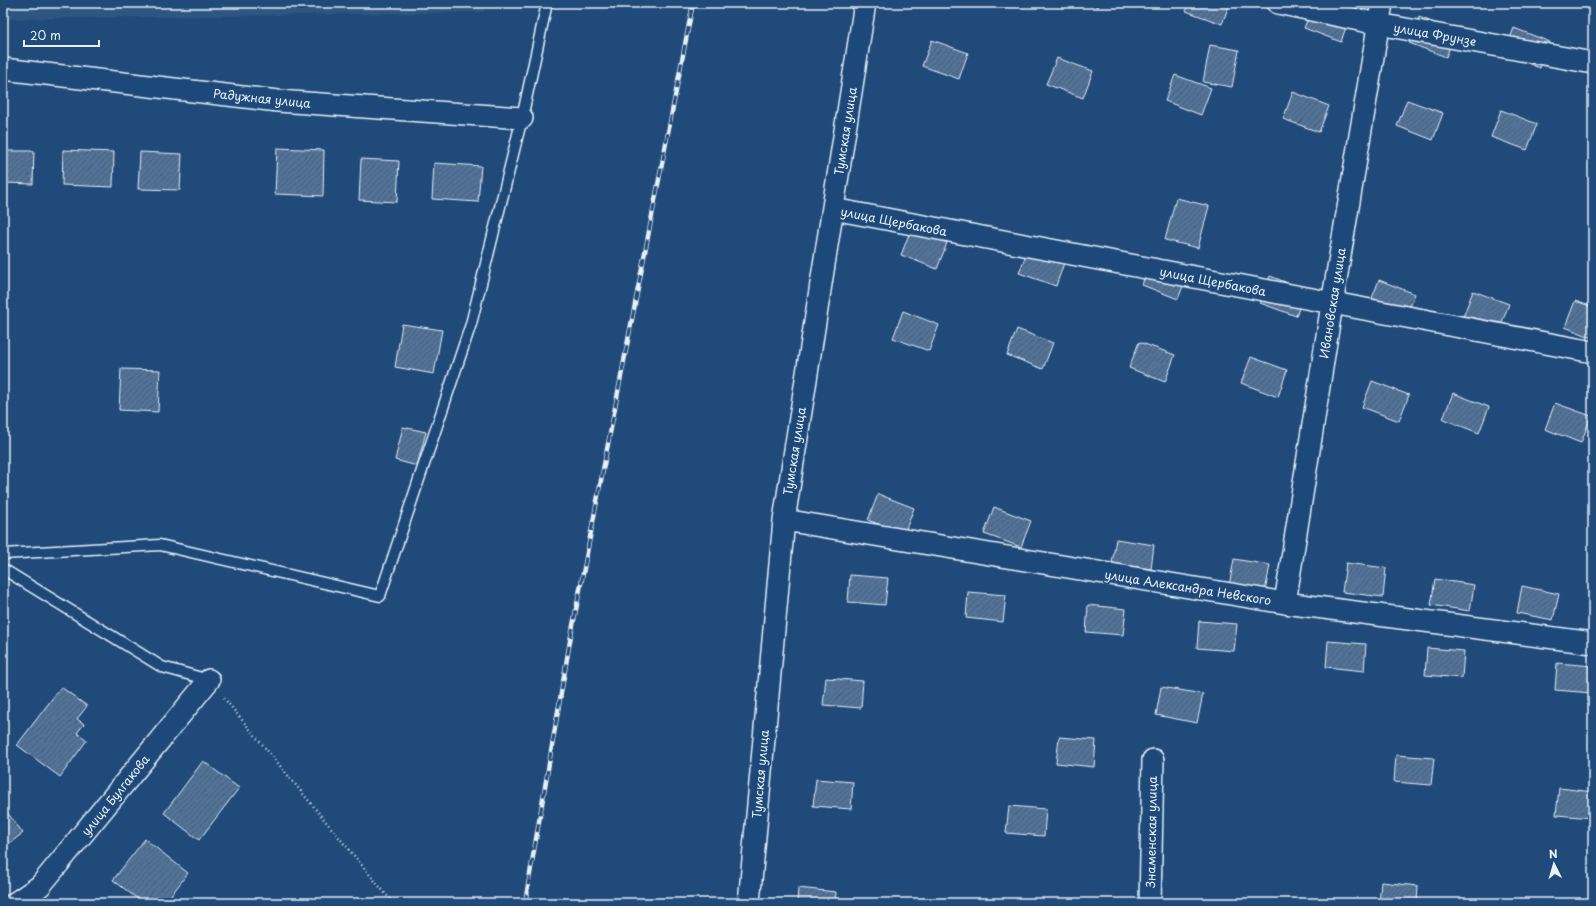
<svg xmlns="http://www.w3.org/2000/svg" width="1596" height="906" font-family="'Playpen Sans',sans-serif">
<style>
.built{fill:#2e5683}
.building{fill:url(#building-hatch);stroke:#e8f1f8}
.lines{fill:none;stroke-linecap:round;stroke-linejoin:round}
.lane-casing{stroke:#e8f1f8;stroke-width:13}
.street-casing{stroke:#e8f1f8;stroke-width:24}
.path{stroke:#e8f1f8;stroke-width:2.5;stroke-dasharray:1 3;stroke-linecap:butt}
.lane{stroke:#1f4a7a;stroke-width:10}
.street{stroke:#1f4a7a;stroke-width:21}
.rail-casing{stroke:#e8f1f8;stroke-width:4.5}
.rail{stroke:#1f4a7a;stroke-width:3;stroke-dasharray:9;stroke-linecap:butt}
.labels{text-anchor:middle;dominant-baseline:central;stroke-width:3.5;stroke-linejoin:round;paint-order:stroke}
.street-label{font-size:12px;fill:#e8f1f8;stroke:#1f4a7a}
</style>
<defs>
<pattern id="building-hatch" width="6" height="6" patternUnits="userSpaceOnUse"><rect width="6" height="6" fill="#517399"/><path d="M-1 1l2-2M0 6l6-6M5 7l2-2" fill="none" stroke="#4c5e72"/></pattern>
</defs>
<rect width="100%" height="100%" fill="#1f4a7a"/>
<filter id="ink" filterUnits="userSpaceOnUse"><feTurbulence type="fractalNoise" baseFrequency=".025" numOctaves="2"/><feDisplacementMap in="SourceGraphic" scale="8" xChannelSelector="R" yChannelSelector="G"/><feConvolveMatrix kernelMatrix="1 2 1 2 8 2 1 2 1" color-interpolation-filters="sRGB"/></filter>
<g filter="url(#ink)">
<path class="built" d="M3,3H486L484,12L3,19Z"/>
<path class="building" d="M1087,3H1100L1098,7Z
M1189,3H1230L1222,24L1186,11Z
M1314,3L1350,15L1341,42L1304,28Z
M1419,17L1456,31L1446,57L1409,43Z
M1514,28L1550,42L1540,68L1504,54Z
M932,40L968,53L959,79L922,66Z
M1210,45L1239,50L1232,87L1203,82Z
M1057,58L1093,71L1083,98L1046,84Z
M1175,75L1211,88L1201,115L1165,101Z
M1293,92L1329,106L1319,132L1283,119Z
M1407,100L1443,113L1433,140L1397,126Z
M1501,110L1537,124L1527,150L1491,137Z
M277,148L324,150L323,196L275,194Z
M63,150L114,152L113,187L62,185Z
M3,151H34L33,184L3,183Z
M140,152L182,154L180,190L138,189Z
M361,159L399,161L397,202L359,200Z
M434,163L481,166L478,202L432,199Z
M1176,198L1209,206L1198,248L1165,240Z
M911,229L947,243L937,269L901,255Z
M1029,247L1065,260L1056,286L1019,273Z
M1151,259L1188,273L1178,299L1142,285Z
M1270,276L1306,290L1296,316L1260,303Z
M1379,280L1415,294L1405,320L1369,306Z
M1473,291L1509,304L1499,330L1463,317Z
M1575,301L1593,307V338L1565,327Z
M903,311L939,325L929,351L893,338Z
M402,324L442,330L434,374L395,367Z
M1017,329L1053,343L1043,369L1007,355Z
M1139,342L1175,355L1165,382L1129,368Z
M1251,357L1287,370L1278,397L1241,383Z
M121,369L160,370L158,412L119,410Z
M1372,381L1409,395L1399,421L1362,407Z
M1453,393L1489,407L1479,433L1443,419Z
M1555,403L1591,416L1581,443L1545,429Z
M403,427L426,432L417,466L395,460Z
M878,494L914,508L904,534L868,520Z
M994,507L1031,521L1021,547L984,534Z
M1116,539L1154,545L1151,569L1112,563Z
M1234,559L1270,565L1265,592L1229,586Z
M1346,563L1386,568L1383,597L1342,592Z
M850,575L888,578L885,605L848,602Z
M1435,579L1474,585L1470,611L1431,605Z
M1522,586L1559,594L1553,620L1517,613Z
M968,592L1006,595L1003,622L966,618Z
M1088,605L1126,609L1123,635L1086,632Z
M1199,621L1237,624L1234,651L1197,648Z
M1328,641L1366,644L1364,671L1326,667Z
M1427,648L1464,651L1462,678L1425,675Z
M1557,663L1593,666L1592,693L1555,690Z
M826,678L863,681L861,708L823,705Z
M61,687L87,706L77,719L84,724L77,733L87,740L60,777L17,745Z
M1161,687L1203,694L1197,723L1156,715Z
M1059,737L1096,740L1094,767L1056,763Z
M1396,755L1434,758L1431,785L1394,782Z
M203,761L239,788L199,840L164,813Z
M816,779L853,782L851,809L813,806Z
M1559,788L1593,792V818L1556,815Z
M1009,806L1046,809L1044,836L1006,833Z
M3,807L23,833L3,848Z
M145,839L188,873L165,903H143L113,880Z
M1381,882L1418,886L1417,903H1379Z
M798,888L836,892L835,903H797Z
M1546,900L1574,903H1546Z"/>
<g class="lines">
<g class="lane-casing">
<path id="lane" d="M3,554L160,545L380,596L471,324L522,118L547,3
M3,569L162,667L209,680"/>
</g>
<g class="street-casing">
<path id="street" d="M1278,3L1378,24L1593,63
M3,69L278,101L522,118
M833,209L1593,352
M784,520L1285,603L1593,643
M1285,603L1332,304L1382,3
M15,903L40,886L209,680
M749,903L784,520L865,3
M1150,903L1153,760"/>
</g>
<path class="path" d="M224,698L393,903"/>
<use href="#lane" class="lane"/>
<use href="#street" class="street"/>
<g class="rail-casing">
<path id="rail" d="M525,903L570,641L693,3"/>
</g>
<use href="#rail" class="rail"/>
</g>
</g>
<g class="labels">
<g class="street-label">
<text transform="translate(1435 34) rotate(10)">улица Фрунзе</text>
<text transform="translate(262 98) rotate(6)">Радужная улица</text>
<text transform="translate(845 131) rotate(-81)">Тумская улица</text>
<text transform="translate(894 221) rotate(11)">улица Щербакова</text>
<text transform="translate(1213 281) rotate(11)">улица Щербакова</text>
<text transform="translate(1332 303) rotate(-81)">Ивановская улица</text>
<text transform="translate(794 451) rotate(-81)">Тумская улица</text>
<text transform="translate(1188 587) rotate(9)">улица Александра Невского</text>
<text transform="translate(760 774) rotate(-85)">Тумская улица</text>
<text transform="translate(115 795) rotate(-51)">улица Булгакова</text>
<text transform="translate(1151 832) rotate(-89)">Знаменская улица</text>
</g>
</g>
<rect width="1596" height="906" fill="none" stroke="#1f4a7a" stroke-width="16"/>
<rect x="8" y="8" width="1580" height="890" fill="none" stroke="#e8f1f8" stroke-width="1.5" filter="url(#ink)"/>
<g transform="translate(1554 864) rotate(355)" stroke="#1f4a7a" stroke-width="3" paint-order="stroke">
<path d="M0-3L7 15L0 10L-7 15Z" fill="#e8f1f8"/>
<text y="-6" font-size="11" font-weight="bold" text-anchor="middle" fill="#e8f1f8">N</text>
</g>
<path d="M24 40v6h75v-6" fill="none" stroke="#e8f1f8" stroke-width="2"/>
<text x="30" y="40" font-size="12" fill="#e8f1f8" stroke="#1f4a7a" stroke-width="3" paint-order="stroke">20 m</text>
</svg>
